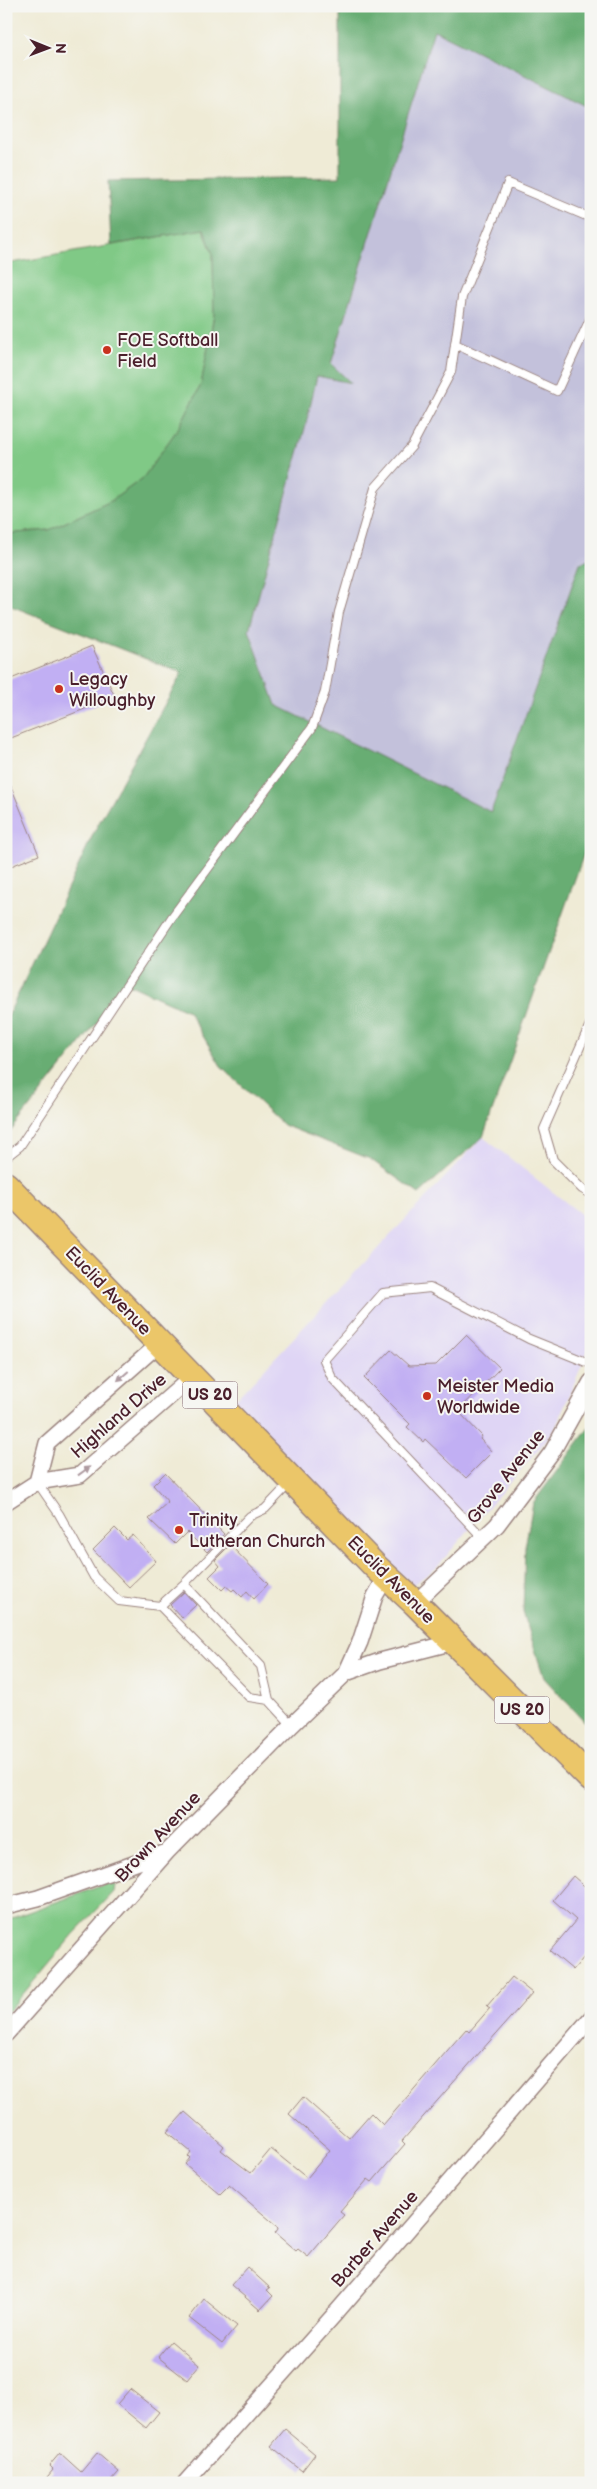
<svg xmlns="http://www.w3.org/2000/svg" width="597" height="2489" font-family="'Balsamiq Sans',sans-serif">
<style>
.built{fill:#dfd5f5}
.industrial{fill:#c3c1db}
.green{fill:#80c986;stroke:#657458}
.forest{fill:#68ad73;stroke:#59664f}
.building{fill:#c1aff3}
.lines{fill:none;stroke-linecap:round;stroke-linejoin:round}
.lane-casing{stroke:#9c8580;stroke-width:10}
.street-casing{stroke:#9c8580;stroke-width:18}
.primary-casing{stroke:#9c8580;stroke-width:28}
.lane{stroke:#fff;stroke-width:8}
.street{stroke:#fff;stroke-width:15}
.primary{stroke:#ebc669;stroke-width:25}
.oneway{fill:#ae9aa0}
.poi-dot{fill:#c8321e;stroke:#f6f6f2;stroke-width:2}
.labels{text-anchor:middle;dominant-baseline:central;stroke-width:4;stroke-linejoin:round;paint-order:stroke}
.shield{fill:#f6f6f2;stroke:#7e6067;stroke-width:1}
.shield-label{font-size:16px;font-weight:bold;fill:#4a1f2b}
.poi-label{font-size:18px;fill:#4a1f2b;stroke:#f6f6f2;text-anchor:start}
.street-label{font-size:18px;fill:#4a1f2b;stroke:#f6f6f2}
</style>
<rect width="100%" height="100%" fill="#f6f6f2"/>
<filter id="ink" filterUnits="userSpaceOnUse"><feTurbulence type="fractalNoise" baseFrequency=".02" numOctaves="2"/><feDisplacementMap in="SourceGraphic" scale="10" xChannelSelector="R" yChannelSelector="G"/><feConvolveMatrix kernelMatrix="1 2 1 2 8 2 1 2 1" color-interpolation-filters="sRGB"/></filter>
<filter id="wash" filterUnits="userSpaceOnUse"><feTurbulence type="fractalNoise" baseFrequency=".0096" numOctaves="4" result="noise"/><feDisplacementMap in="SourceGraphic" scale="20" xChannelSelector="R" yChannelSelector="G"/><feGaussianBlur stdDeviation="1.12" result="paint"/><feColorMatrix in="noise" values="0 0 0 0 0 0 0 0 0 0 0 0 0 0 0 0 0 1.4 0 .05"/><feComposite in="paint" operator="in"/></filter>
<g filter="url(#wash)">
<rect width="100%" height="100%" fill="#efebd6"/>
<path class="built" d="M483,1137L591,1222V1343L554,1431L435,1569L412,1585L234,1401Z"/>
<path class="industrial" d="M434,29L591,108V559L580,563L491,813L276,705L249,630L305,428L317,375L350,383L331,365Z"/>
<path class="green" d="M203,229L213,254L214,315L201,385L179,427L143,478L111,501L49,530L6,534V264Z
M109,1883L115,1885L114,1892L73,1935L6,2014V1920Z"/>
<path class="forest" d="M340,6H591V108L434,30L331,364L351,383L317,376L305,428L249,630L276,705L491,812L580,563L591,559V834L483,1137L419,1194L370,1159L283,1125L221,1066L188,1011L128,984L6,1137V1020L95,830L182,673L6,604V534L49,530L111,501L143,478L179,427L201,385L214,315L213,254L204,229L111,245L108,181L340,177Z
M591,1425V1728L544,1678L523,1612L525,1547L533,1503Z"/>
<g id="blocks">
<path class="building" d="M92,646L115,697L6,740V681Z
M6,774L39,855L6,868Z
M466,1335L500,1368L458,1411L482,1436L480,1439L492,1452L466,1478L425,1439L423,1442L407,1427L410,1424L364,1378L391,1350L409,1366L436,1365Z
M165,1473L224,1534L207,1552L187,1532L175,1544L149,1519L168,1502L153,1485Z
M115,1528L127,1540L133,1535L156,1561L129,1587L93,1550Z
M230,1545L268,1584L254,1599L247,1591L242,1597L234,1589L232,1591L226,1586L222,1590L209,1577L220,1566L215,1560Z
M184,1592L196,1605L182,1618L170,1605Z
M573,1876L591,1892V1949L573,1970L550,1951L576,1920L553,1900Z
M512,1977L532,1993L402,2141L405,2144L372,2182L368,2179L340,2212L344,2215L308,2257L298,2249L296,2251L275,2233L278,2229L277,2226L229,2185L220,2194L185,2164L190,2158L188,2156L191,2152L167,2132L185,2112L224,2146L221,2150L251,2173L271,2149L307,2178L330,2150L289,2114L303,2097L349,2138L371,2113L383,2125L466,2029L469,2032L490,2008L487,2006Z
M247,2267L270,2288L267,2290L273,2296L260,2310L231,2285Z
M204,2299L237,2326L222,2344L189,2318Z
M171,2341L199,2365L187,2380L158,2357Z
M130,2389L159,2412L146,2428L117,2404Z
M285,2429L315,2454L302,2471L271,2446Z
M60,2453L81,2472L97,2453L119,2472L109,2483H42L53,2470L49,2466Z"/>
</g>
</g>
<g filter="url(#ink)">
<use href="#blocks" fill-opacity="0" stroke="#9c8580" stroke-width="1"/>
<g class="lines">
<g class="lane-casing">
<path id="lane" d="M455,344L557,391L591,317
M591,1022L544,1129L553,1160L582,1189L591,1194
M6,1157L20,1146L172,917L312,728L325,692L339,612L375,488L412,446L451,372L462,297L508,183L591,218
M37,1482L59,1514L94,1577L119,1601L160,1606
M290,1483L265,1509L250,1516L184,1584L160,1606L249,1697L269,1700L292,1725
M483,1538L332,1378L324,1360L383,1293L430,1288L529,1339L591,1364
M184,1584L261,1666L269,1700"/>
</g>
<g class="street-casing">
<path id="street" d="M37,1482L47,1443L160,1343
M6,1502L37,1482L80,1475L192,1377
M415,1603L497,1525L552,1452L591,1382
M346,1673L380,1661L454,1642
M6,1906L38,1898L164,1853
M6,2034L167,1852L292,1725L346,1673L360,1642L375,1596L386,1577
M185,2483L334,2315L591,2018"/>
</g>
<g class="primary-casing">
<path id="primary" d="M6,1185L376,1567L415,1603L591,1779"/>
</g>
<use href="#lane" class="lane"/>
<use href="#street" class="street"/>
<use href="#primary" class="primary"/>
</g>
<defs><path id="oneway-solid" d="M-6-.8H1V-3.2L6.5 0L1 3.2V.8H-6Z" transform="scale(1.25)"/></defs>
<g class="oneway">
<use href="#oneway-solid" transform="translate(123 1376) rotate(139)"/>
<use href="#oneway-solid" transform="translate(84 1471) rotate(-36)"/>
</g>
</g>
<g class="poi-dot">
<circle cx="107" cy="350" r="5"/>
<circle cx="59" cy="689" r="5"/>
<circle cx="427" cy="1396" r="5"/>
<circle cx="179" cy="1530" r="5"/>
</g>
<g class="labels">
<g class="shield">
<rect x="182.5" y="1381.5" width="55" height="27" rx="4"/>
<rect x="494.5" y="1696.5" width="55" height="27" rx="4"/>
</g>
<g class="shield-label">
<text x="210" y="1395">US 20</text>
<text x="522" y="1710">US 20</text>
</g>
<g class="poi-label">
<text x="117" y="340">FOE Softball<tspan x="117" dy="21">Field</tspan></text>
<text x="69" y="679">Legacy<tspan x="69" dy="21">Willoughby</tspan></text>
<text x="437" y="1386">Meister Media<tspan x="437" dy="21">Worldwide</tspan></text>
<text x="189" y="1520">Trinity<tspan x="189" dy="21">Lutheran Church</tspan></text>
</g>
<g class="street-label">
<text transform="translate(108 1291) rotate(46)">Euclid Avenue</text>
<text transform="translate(119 1416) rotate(-41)">Highland Drive</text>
<text transform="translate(506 1477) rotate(-52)">Grove Avenue</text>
<text transform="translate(391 1580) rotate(45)">Euclid Avenue</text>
<text transform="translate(158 1837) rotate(-47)">Brown Avenue</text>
<text transform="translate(375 2239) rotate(-49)">Barber Avenue</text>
</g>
</g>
<rect width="597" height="2489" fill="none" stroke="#f6f6f2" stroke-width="25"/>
<g transform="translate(48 48) rotate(91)" stroke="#f6f6f2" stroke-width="4" paint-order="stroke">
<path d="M0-4L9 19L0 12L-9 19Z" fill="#4a1f2b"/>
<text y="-8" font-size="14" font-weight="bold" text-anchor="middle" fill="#4a1f2b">N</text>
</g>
</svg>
